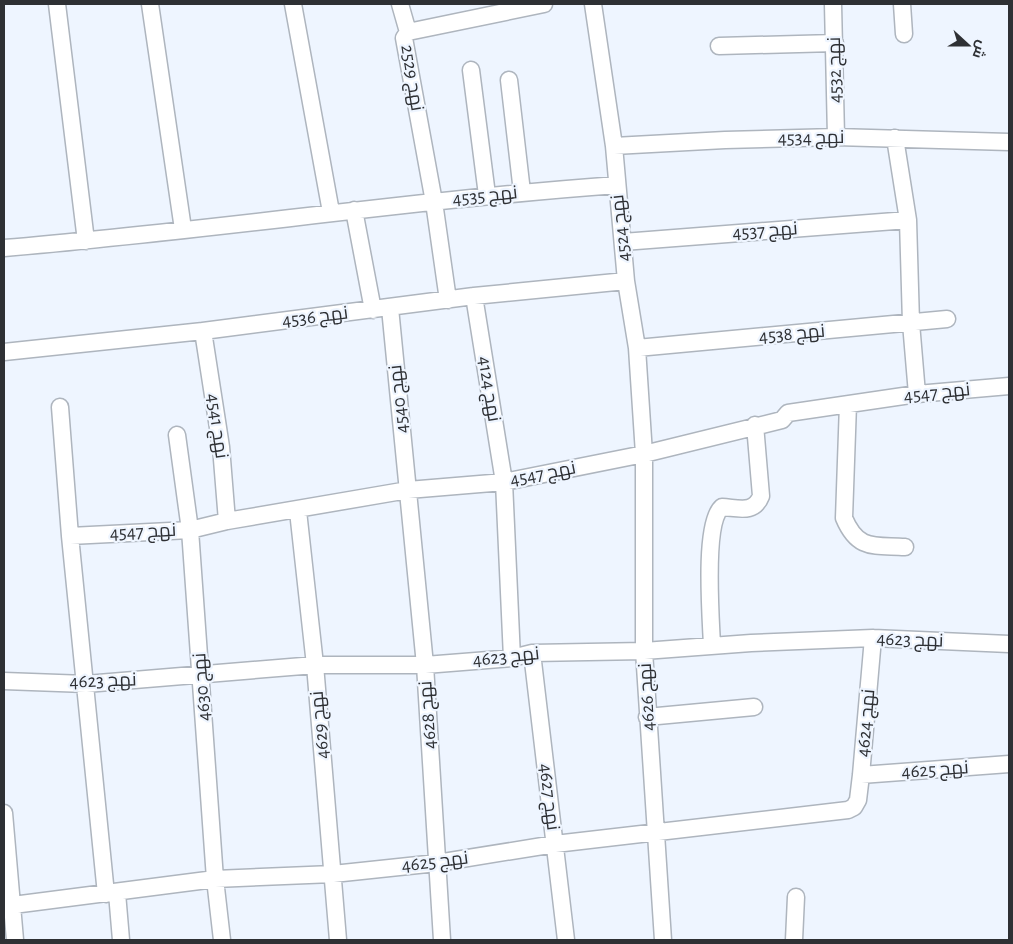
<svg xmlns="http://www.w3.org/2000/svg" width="1013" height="944" font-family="'Alegreya Sans',Cairo,sans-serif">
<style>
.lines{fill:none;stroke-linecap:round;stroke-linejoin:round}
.minor-casing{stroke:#aeb5be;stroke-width:19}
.minor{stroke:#fff;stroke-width:16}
.labels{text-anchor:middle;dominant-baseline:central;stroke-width:4.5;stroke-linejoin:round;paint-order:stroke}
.street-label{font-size:19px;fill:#2e3034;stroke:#eef5ff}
</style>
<rect width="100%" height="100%" fill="#eef5ff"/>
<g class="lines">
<g class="minor-casing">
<path id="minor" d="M57,4L86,241
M150,4L183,229
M293,4L331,212
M400,4L408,32
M593,4L614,146L626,281L637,348L644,454V651L663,940
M833,4L836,137
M902,4L904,34
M719,46L835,43
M471,70L487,195
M509,80L522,192
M895,138L908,220L911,323L917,394
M614,146L725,140L836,137L1009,142
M354,210L373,310
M623,242L908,220
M4,248C208,231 412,200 617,185
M474,296L504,482L512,658
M448,300L434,202L404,38L408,32L544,4
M390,308L425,665L442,940
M203,331L221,447L227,521
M637,348L947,319
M4,352L203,331L474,296L626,281
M848,404L844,518C858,551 874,545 905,547
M60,407L70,536L106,894
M177,435L190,530L215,879L222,940
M298,511L315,665L338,940
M70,536L190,530L227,521L408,490L504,482L644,454L782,420L788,413L917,394L1009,386
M712,646C711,619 703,523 722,507C739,508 754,514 761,496L755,425
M532,653L566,940
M4,681L86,684L315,665H425L512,658L532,653L644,651L751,643L873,638L1009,644
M647,717L754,707
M861,775L1009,764
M4,813L15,940
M117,893L121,940
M13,905L215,879L333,874L437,863L555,844L848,810L854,807L858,800L861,775L873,638
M794,940L796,897"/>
</g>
<use href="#minor" class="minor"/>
</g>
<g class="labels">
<g class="street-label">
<text transform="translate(835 70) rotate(-91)">نهج 4532</text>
<text transform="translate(412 78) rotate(81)">نهج 2529</text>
<text transform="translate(811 138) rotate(-1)">نهج 4534</text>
<text transform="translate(485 196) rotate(-6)">نهج 4535</text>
<text transform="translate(621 228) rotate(-96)">نهج 4524</text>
<text transform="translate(765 231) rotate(-4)">نهج 4537</text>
<text transform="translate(315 317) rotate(-7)">نهج 4536</text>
<text transform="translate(792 334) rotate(-5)">نهج 4538</text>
<text transform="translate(489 389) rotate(81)">نهج 4124</text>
<text transform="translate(937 393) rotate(-6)">نهج 4547</text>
<text transform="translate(399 399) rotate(-96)">نهج 4540</text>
<text transform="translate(217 426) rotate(82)">نهج 4541</text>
<text transform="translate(543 474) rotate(-11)">نهج 4547</text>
<text transform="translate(143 532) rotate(-3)">نهج 4547</text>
<text transform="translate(910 640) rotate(2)">نهج 4623</text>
<text transform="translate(506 657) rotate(-6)">نهج 4623</text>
<text transform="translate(103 681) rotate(-2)">نهج 4623</text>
<text transform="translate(202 687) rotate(-94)">نهج 4630</text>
<text transform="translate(647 697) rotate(-93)">نهج 4626</text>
<text transform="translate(428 715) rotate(-94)">نهج 4628</text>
<text transform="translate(866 723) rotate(-85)">نهج 4624</text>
<text transform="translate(320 725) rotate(-95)">نهج 4629</text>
<text transform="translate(935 770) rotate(-4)">نهج 4625</text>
<text transform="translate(549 797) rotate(83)">نهج 4627</text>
<text transform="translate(435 862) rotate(-7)">نهج 4625</text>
</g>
</g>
<rect width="1013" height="944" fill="none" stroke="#2e3034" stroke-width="10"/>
<g transform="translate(968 45) rotate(111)" stroke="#eef5ff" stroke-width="4" paint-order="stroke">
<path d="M0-4L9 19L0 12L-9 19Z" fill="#2e3034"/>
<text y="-8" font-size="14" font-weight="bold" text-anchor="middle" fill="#2e3034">ش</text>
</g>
</svg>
